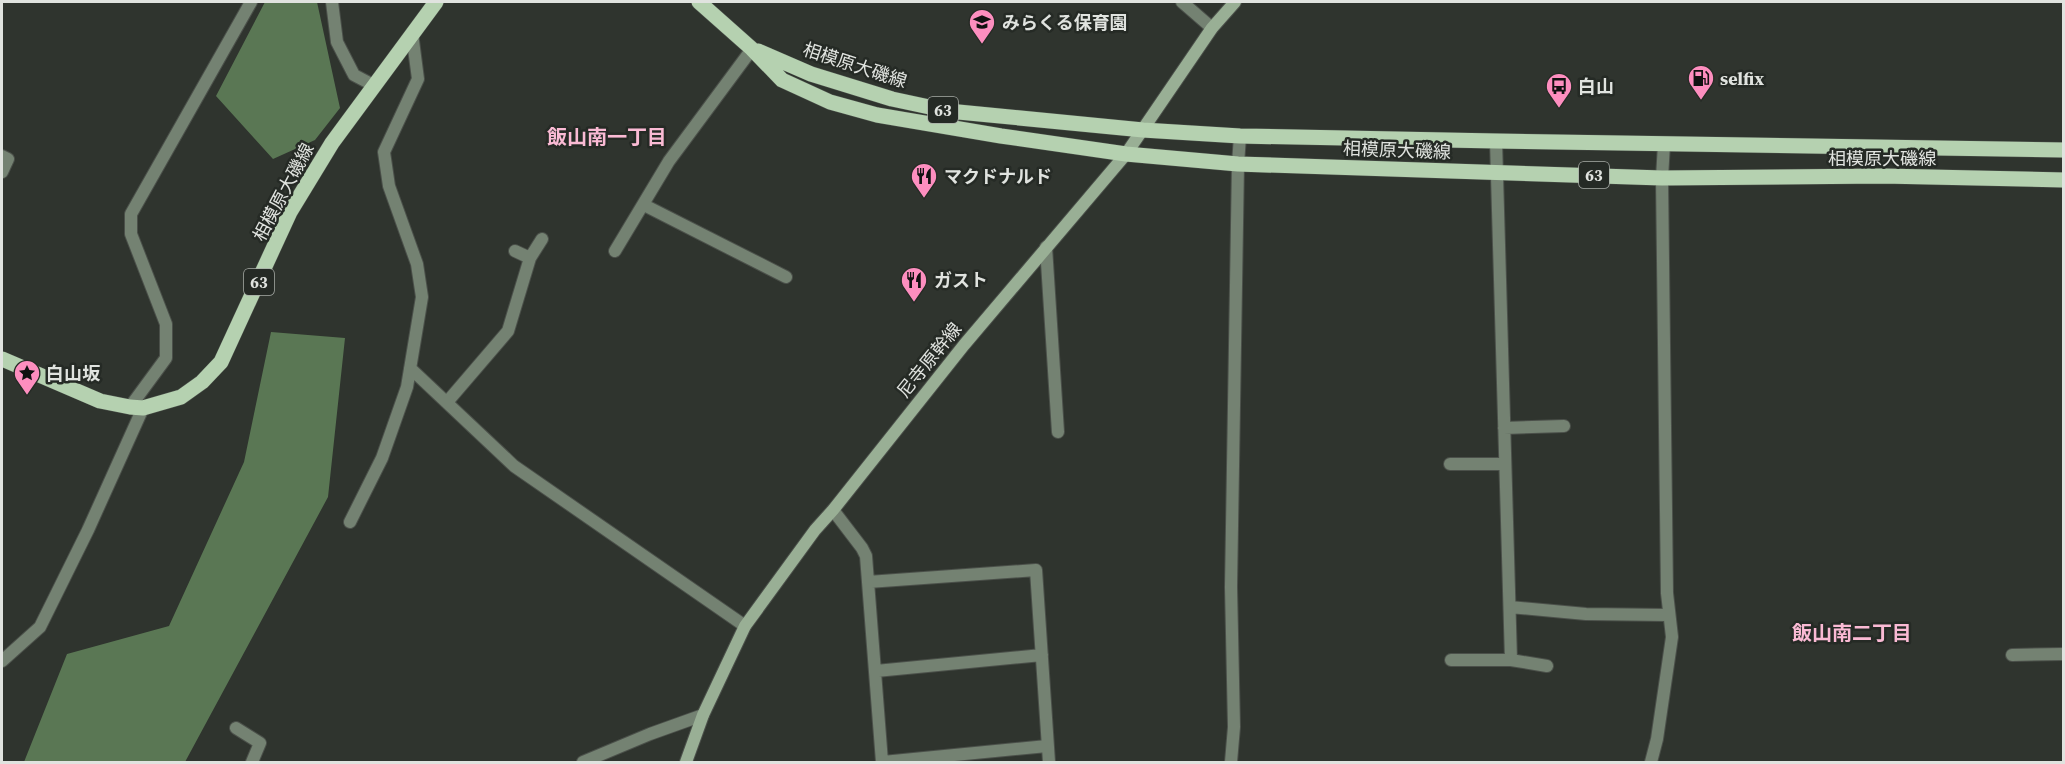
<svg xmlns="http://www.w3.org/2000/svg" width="2065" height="764" font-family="'Source Serif 4','Noto Sans JP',serif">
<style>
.forest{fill:#5a7754}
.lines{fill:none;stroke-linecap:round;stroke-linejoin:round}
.street-casing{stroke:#4b504a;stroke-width:14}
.secondary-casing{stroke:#4b504a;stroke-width:14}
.primary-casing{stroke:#4b504a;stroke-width:16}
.street{stroke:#748272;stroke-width:12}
.secondary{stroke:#99af95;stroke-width:12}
.primary{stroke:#b5d1b0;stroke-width:15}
.labels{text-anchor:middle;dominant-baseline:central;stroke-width:5;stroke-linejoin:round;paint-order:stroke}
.shield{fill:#252a25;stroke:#a8aca7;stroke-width:1.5}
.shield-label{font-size:16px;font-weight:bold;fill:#e0e3df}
.poi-label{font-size:18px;font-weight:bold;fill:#e0e3df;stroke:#252a25;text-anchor:start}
.street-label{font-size:18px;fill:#e0e3df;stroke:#252a25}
.neighbourhood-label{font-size:20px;font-weight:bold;fill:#fabad4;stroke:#252a25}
</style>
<rect width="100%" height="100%" fill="#2f342e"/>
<path class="forest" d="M265,2H317L340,108L315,140L273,159L216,96Z
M271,332L345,338L328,497L185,762H24L67,654L169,626L244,462Z"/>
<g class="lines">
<g class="street-casing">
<path id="street" d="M332,2L337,42L354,75L373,85
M1182,2L1212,28
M2,156L8,159L2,172
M644,205L786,277
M1046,247L1058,432
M515,251L530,258
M615,251L669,161L752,49
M410,368L514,466L745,626
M448,401L508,331L530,258L542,239
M130,407L166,358V324L131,234V214L251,2
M1504,428L1564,426
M1450,464H1505
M833,510L862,548L866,556L882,762
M350,522L382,458L407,387L422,297L417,264L389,186L384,152L418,79L412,33
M868,582L1036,570L1049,762
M1510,607L1586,614L1668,615
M2012,655L2064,654
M1451,660H1511L1496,141
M1511,660L1547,666
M2,661L40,627L88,530L143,408
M876,671L1042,655
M236,728L260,743L252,762
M583,762L650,734L703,715
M883,762L1047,746
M1231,762L1234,727L1231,587L1238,164L1240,136
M1651,762L1657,739L1672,637L1667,593L1662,178L1664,144"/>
</g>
<g class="secondary-casing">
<path id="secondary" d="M686,762L703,715L745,626L815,530L833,510L964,345L1126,154L1212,28L1235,2"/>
</g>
<g class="primary-casing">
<path id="primary" d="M699,2L752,49L782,80L830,102L877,115L1001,136L1126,154L1238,164L1662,178L1883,176L2064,180
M758,51L811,74L892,99L948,111L1143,130L1240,136L1496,141L2064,150
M2,359L100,401L130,407L143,408L181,397L202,382L221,362L290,212L332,143L436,2"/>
</g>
<use href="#street" class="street"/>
<use href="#secondary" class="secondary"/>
<use href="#primary" class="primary"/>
</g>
<defs>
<g id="school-pin" transform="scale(1.35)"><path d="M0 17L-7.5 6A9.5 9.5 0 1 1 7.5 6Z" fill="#fd8ebf" stroke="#252a25"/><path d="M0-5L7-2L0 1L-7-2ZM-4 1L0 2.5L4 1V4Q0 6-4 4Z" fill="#111"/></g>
<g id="fuel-pin" transform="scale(1.35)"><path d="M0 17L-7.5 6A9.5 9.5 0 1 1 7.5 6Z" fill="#fd8ebf" stroke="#252a25"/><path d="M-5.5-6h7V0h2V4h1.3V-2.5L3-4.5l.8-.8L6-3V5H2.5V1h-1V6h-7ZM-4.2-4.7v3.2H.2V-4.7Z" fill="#111"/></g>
<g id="bus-pin" transform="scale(1.35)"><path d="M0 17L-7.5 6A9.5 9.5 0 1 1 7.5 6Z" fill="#fd8ebf" stroke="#252a25"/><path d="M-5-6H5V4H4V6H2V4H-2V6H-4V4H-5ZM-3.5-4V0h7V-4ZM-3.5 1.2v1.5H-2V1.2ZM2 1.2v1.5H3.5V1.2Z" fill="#111"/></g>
<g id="restaurant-pin" transform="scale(1.35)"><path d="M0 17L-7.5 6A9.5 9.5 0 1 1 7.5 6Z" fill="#fd8ebf" stroke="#252a25"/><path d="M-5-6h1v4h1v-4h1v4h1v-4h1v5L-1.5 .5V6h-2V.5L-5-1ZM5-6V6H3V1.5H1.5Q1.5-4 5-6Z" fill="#111"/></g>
<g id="sight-pin" transform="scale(1.35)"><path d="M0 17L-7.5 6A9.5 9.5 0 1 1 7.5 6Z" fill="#fd8ebf" stroke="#252a25"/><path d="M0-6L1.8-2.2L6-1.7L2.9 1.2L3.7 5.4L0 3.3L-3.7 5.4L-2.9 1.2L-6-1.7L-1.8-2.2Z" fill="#111"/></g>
</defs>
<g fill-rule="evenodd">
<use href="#school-pin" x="982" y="22"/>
<use href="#fuel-pin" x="1701" y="78"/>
<use href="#bus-pin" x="1559" y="86"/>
<use href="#restaurant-pin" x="924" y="176"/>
<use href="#restaurant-pin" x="914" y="280"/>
<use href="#sight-pin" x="27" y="373"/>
</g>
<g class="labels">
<g class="shield">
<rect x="928" y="97" width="30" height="26" rx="4.5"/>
<rect x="1579" y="162" width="30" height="26" rx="4.5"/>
<rect x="244" y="269" width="30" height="26" rx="4.5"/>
</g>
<g class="shield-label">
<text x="943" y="110">63</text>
<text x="1594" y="175">63</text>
<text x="259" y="282">63</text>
</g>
<g class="poi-label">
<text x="1002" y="22">みらくる保育園</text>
<text x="1720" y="78">selfix</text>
<text x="1578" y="86">白山</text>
<text x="944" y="176">マクドナルド</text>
<text x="934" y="280">ガスト</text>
<text x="46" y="373">白山坂</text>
</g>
<g class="street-label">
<text transform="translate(855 65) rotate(18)">相模原大磯線</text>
<text transform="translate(1397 150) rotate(2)">相模原大磯線</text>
<text x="1882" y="158">相模原大磯線</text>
<text transform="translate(283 192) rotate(-62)">相模原大磯線</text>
<text transform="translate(929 360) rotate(-51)">尼寺原幹線</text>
</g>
<g class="neighbourhood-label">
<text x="607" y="137">飯山南一丁目</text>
<text x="1852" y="633">飯山南二丁目</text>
</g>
</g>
<rect width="2065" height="764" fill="none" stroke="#e0e3df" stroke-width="6"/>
</svg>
